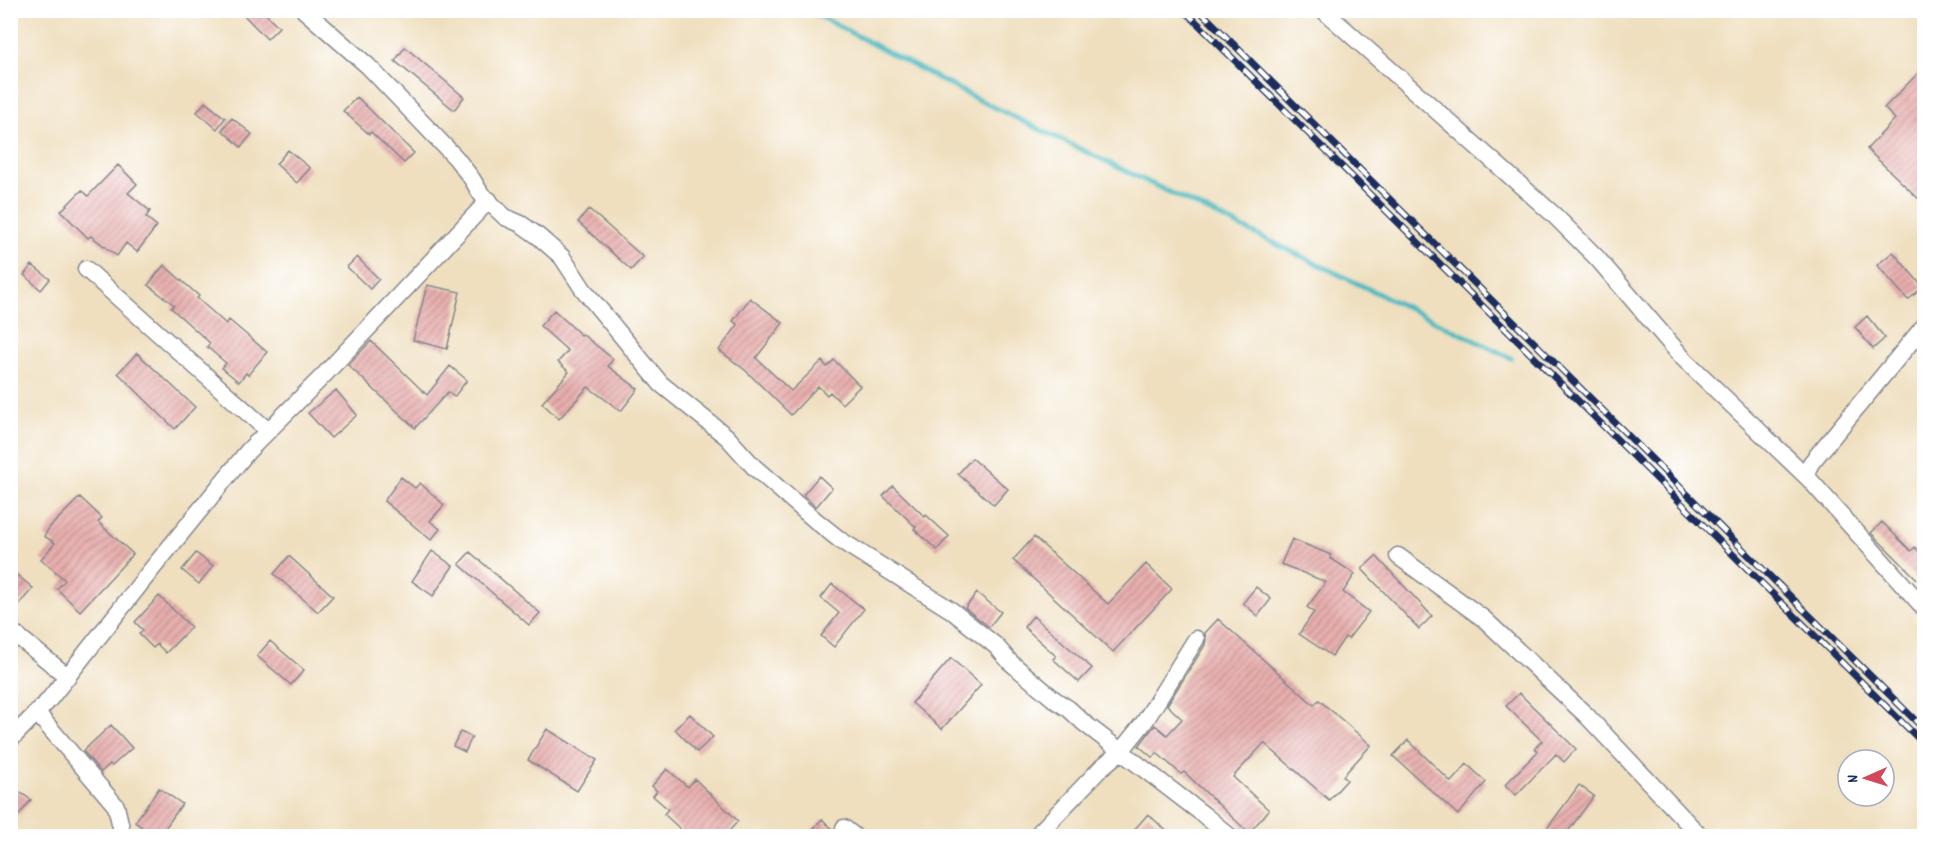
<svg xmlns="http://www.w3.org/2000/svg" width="1935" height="847" font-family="Dekko,sans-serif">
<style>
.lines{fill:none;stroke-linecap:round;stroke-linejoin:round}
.stream{stroke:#4ab9c1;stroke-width:5}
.building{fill:url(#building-hatch)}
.minor-casing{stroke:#85878e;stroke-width:19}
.minor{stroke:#fff;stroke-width:16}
.rail-casing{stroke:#1b2f5e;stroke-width:7}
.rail{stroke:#fff;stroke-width:4.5;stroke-dasharray:14;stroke-linecap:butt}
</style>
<defs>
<pattern id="building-hatch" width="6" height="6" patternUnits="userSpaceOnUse" patternTransform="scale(1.5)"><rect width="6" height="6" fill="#e8afad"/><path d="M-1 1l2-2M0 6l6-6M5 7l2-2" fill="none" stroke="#bb8f90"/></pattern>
</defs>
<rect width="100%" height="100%" fill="#fff"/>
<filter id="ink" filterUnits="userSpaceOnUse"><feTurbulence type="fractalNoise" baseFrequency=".0167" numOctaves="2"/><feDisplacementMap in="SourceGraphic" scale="12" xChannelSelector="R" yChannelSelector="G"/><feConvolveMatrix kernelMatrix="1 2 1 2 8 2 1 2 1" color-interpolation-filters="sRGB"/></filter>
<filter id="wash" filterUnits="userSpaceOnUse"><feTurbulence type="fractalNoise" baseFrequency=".008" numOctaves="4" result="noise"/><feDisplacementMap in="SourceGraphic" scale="24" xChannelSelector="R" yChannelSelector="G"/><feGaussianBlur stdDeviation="1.35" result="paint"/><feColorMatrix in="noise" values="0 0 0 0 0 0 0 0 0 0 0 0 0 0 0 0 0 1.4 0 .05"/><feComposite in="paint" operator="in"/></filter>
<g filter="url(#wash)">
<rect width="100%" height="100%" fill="#efdfbf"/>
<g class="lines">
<path class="stream" d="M808,10L973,97L1511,358"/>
</g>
<g id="blocks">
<path class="building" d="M239,10H262L279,27L267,39Z
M405,47L464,97L454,110L395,61Z
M1924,67V204L1867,149L1895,119L1884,108Z
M357,97L414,153L404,163L371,132L369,134L343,111Z
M205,102L225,118L217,129L197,112Z
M232,118L252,134L241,147L222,130Z
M288,150L310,168L297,183L276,164Z
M118,165L137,184L128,193L150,211L146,217L157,226L137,252L126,243L117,256L91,236L88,238L61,211L82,190L88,196Z
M589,209L643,257L631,270L578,222Z
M1893,252L1923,287L1908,300L1877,265Z
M357,257L379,279L370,289L347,267Z
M32,265L50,279L41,290L24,275Z
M164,265L199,296L197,298L226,324L229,320L267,352L248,375L246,373L239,382L222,368L226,363L207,347L210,343L171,308L174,305L148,285Z
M427,285L460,292L447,349L413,340Z
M750,298L783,323L756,358L791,391L822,361L827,367L834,360L860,386L842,404L830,392L827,395L818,386L791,415L745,370L719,350L738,325L733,321Z
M554,310L581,335L582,334L613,359L608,366L638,389L621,411L588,387L559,419L542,403L569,372L558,362L568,351L540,326Z
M1867,316L1885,338L1873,349L1855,327Z
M371,341L427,395L450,366L467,380L454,397L448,392L415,428L348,365Z
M137,353L195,407L175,429L118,373Z
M336,390L357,415L331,438L308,413Z
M972,458L1008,489L994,505L958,474Z
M819,476L832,488L816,507L803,495Z
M401,477L415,488L420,483L444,505L430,521L440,529L431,540L384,501Z
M893,486L925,517L926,515L949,536L937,550L914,529L916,527L883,496Z
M80,497L102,518L98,522L133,554L80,611L57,589L65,580L41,559L55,543L44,536L50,527Z
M1882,522L1911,551L1915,547L1924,557V586L1871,533Z
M1034,537L1108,604L1146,564L1172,589L1113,652L1013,560Z
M1292,539L1331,555L1330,558L1355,574L1343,592L1369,612L1348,639L1345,637L1332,656L1299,634L1314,612L1307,607L1326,582L1281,564Z
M432,551L453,566L433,596L412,581Z
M470,552L540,613L529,625L459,564Z
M196,553L213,566L199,584L182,570Z
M289,556L333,596L318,612L274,574Z
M1376,556L1432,616L1419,629L1362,569Z
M10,569L33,588L10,615Z
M832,584L864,609L834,647L821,636L839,613L821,598Z
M1256,587L1271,599L1258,616L1243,603Z
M977,593L1001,612L989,627L965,608Z
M159,596L191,627L166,653L157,644L153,648L139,634L143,630L135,622Z
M1033,616L1092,668L1079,682L1053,659L1056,656L1024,627Z
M1218,619L1314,705L1319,700L1371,745L1343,776L1347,780L1329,800L1264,743L1233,777L1269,810L1249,833L1184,772L1181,774L1157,753L1153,758L1139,746L1155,725L1167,735L1182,719L1167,705L1205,645L1206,639L1205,633Z
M270,641L304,670L291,685L257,656Z
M951,658L981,685L942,729L912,703Z
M1519,693L1576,749L1564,762L1556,754L1516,795L1505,785L1538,751L1535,748L1542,741L1506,706Z
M690,714L713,737L697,752L675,729Z
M111,725L132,748L112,766L110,764L101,772L83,751Z
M547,729L597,760L577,791L528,760Z
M460,732L472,737L465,752L453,746Z
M1408,740L1451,782L1467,764L1486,782L1458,815L1393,756Z
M667,769L688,787L695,779L738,821L724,837H689L664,814L668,809L653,796L657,791L652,786Z
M10,785L31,800L19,815L10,808Z
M1579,785L1594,796L1564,837H1554L1546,830Z
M159,788L182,804L159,837H156L135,822Z
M1148,814L1173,837H1128Z
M822,819L834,831L838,837H806Z"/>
</g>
</g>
<g filter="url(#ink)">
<use href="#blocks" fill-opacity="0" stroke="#85878e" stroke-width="1.5"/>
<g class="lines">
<g class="minor-casing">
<path id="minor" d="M304,10L368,66L456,158L472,179L481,194L505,217L521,224L538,236L562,257L583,289L661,384L727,437L754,467L815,520L840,540L951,610L996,646L1010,662L1055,700L1069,709L1084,723L1204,815L1229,836
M1323,10L1554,215L1597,258L1682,357L1809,479L1924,608
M86,269L267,430
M1809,479L1807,471L1811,463L1924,326
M1398,556L1484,619L1587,716L1700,836
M10,630L68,677
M37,713L116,806L123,836
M10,740L48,701L152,569L248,451L324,375L489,200
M844,828L854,836
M1036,836L1102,767L1121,751L1145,721L1196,639"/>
</g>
<use href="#minor" class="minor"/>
<g class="rail-casing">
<path id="rail" d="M1184,10L1924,744
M1199,10L1924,729"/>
</g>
<use href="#rail" class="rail"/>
</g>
</g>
<rect width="1935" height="847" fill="none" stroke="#fff" stroke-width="36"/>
<g transform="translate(1866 778) rotate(267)"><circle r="28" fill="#ffffff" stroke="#a4acbf" stroke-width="1.5"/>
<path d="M0-4.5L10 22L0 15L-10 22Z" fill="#d1495b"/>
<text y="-9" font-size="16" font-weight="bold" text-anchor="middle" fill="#1b2f5e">N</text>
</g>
</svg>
